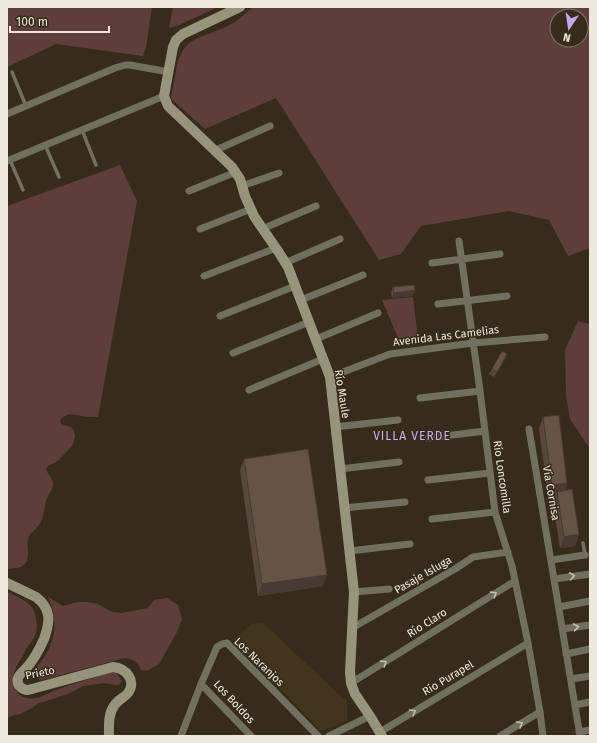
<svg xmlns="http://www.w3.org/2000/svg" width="597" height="743" font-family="'Fira Sans',sans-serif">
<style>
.built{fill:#43341d}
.green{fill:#5d3e3b;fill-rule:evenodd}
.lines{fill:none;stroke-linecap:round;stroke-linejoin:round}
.lane{stroke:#717060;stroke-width:3.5}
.street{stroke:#717060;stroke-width:7}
.secondary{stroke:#96957b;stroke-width:10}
.wall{fill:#59473d}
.shaded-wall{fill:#483932}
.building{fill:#675247;stroke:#483932}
.oneway{stroke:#c3beb1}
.labels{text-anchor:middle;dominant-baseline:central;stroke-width:3;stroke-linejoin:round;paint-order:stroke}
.street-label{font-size:11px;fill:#efe8dd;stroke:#372c1b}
.neighbourhood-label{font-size:12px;letter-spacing:1px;fill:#cdaef2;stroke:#372c1b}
</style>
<rect width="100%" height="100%" fill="#372c1b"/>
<path class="built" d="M263,623L347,702V721L321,731L233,640L252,624Z"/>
<path class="green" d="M7,7H152L146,48L143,56L56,44L7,67Z
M173,7H218L179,25L169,28Z
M253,7H590V248L568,256L549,220L509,211L421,226L401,254L379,260L276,98L205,129L171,99L178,60L183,50L189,43L198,38L226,27L235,22ZM557,16H581V40H557Z
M120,165L137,201L98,417C95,417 91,417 88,417C77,416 69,410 60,420L61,424L71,427L74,431L75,436L74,441L72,446L58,461L48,466L46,470C48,474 53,479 53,484C53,489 49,494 47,498C44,506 44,519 39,525C36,530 29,533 28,539C26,547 31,555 25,564C21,569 13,568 7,569V206Z
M413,297L418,340L400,343L382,300Z
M578,321L590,324V449L570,419L566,396L565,350Z
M7,592C16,596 30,601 34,611C36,616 38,627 36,632C35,638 30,643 27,648C25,650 24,653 23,656C16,666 8,679 17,692C21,698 29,699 36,698C42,697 47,694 53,691C72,684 91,679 110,672H116L122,681L119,685H114L104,683L83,686L70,693L56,698L39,703L30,709L20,714L14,715L7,718Z
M48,597L63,606L78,602H88L98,604L112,612L122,613L148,608L154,600L167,598L178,605L182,619L177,632L159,664L147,671L141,670C138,662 133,659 125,658L42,680C37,679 34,675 35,669C38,664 43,660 46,654C57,636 57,616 48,597Z"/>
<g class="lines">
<path class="lane" d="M12,72L26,106
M82,130L96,165
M45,145L59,177
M10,160L23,190
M583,543L585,555"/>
<path class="street" d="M7,114L115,68L125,65H130L169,72
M216,150L270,126
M7,161L164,96
M242,186L279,173
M189,191L236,172
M200,229L251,209
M262,229L316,206
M459,241L480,391L495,512L512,566L528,643L540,712L543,736
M285,263L340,239
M432,263L500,254
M204,276L276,248
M301,300L363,275
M438,304L507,296
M220,316L295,286
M316,339L378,313
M233,353L309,322
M330,377L390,354L473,343L545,337
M249,390L323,359
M420,398L480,391
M335,427L398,420
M529,429L580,736
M428,438L485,431
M340,469L399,462
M428,480L490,473
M344,508L405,502
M432,519L495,512
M349,551L410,544
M551,560L585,555
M554,579L590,574
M354,592L389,589
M559,607L590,601
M352,628L455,569L473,557L508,552
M562,629L590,625
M566,654L590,649
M571,679L590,676
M351,683L515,581
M201,684L251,736
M575,705L590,702
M380,732L528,643
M579,732L590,730
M181,736L201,684L217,647L222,644L227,643L318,736
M329,736L370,716
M500,736L540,712"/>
<path class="secondary" d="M240,7L183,34L176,40L173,47L164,96L168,106L232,167L240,179L245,196L254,216L260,225L278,251L288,267L330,377L354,592L350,672L351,683L355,694L370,716L382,736
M7,583L36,597C52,609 50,622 44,639C40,648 35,658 28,666C25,670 20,673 18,678C16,685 22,690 28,690L113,667C126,668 137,681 128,693C124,698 117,700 114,706C108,714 109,726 109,736"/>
</g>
<path class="wall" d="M393,287L415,290L413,296L392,298L391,293Z
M505,360L494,377L489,374L492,369Z
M543,417L567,483L565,491L579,534L575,546L560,548L553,503L555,495L548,496L539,429Z
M244,459L323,586L258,596L240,470Z"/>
<path class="shaded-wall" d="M415,290L413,296L392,298L394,293Z
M507,354L505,360L494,377L497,372Z
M567,483L563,494L557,492L555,495L548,496L552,485Z
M579,534L575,546L560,548L564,537Z
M327,575L323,586L258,596L262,584Z"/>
<path class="building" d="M414,285L415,290L394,293L393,287Z
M502,351L507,354L497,372L492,369Z
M559,415L567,483L552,485L543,417Z
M308,449L327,575L262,584L244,459Z
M572,489L579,534L564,537L557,492Z"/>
<defs><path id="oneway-chevron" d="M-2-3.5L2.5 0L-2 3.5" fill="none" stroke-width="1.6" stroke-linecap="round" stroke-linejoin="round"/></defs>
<g class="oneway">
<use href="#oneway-chevron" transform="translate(572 576) rotate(-8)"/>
<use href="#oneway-chevron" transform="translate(494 594) rotate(-32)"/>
<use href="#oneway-chevron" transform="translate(576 627) rotate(-10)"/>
<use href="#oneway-chevron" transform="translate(384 663) rotate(-32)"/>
<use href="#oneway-chevron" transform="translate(413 712) rotate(-31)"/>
<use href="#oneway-chevron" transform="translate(520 724) rotate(-30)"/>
</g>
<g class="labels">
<g class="street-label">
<text transform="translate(446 336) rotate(-7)">Avenida Las Camelias</text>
<text transform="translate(342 394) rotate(81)">Río Maule</text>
<text transform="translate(502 477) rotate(82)">Río Loncomilla</text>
<text transform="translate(551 493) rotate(80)">Vía Cornisa</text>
<text transform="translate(423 575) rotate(-30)">Pasaje Isluga</text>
<text transform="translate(427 623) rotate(-32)">Río Claro</text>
<text transform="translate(259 662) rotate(44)">Los Naranjos</text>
<text transform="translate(40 673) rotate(-12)">Prieto</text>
<text transform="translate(448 678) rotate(-31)">Río Purapel</text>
<text transform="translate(234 702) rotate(47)">Los Boldos</text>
</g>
<g class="neighbourhood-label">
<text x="412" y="436">VILLA VERDE</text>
</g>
</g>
<rect width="597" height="743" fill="none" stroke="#efe8dd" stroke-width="16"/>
<g transform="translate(569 28) rotate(193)"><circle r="19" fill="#372c1b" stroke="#817769"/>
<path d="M0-3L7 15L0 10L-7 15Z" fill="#c7a6ef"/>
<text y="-6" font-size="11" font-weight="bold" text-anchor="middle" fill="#efe8dd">N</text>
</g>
<path d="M10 26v6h99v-6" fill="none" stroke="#efe8dd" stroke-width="2"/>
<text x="16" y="26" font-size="12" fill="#efe8dd" stroke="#372c1b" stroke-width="3" paint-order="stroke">100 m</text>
</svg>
